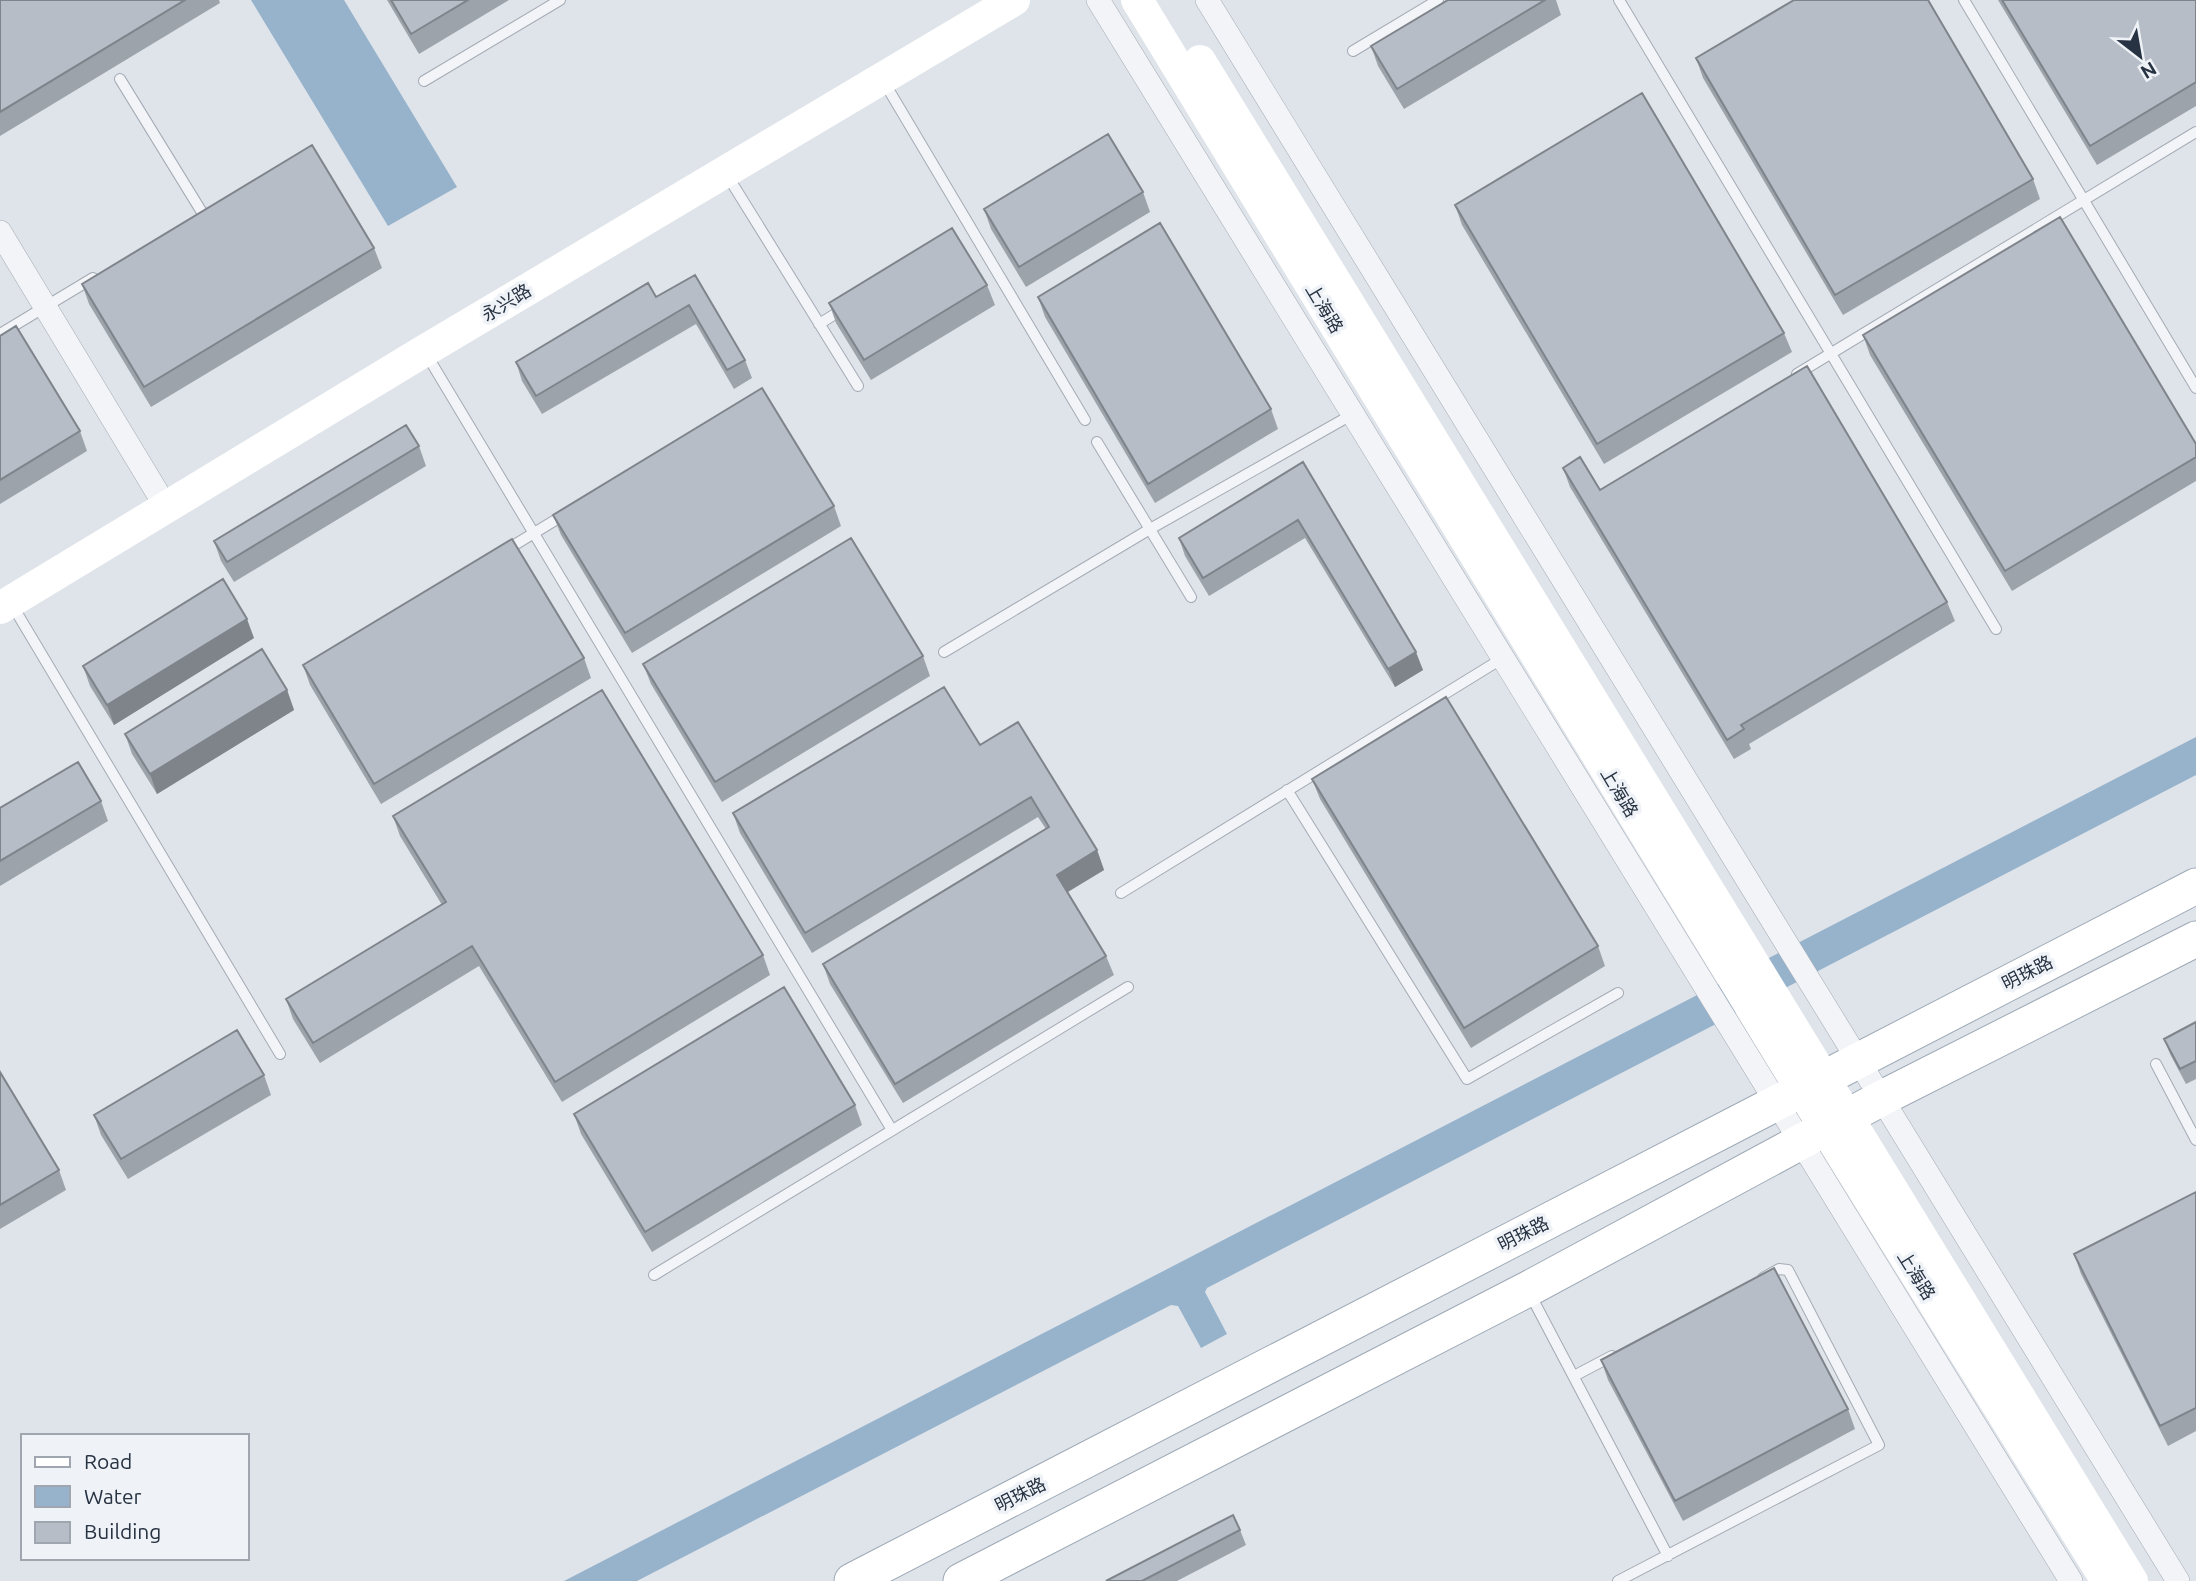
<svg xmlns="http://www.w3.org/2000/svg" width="2196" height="1581" font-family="Ubuntu,'Noto Sans SC',sans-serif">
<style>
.water{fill:#97b3cc}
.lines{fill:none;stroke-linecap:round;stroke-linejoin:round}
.lane-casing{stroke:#a4abb4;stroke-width:12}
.street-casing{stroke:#a4abb4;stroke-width:24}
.primary-casing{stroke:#9ea9b6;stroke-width:37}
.lane{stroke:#f2f4f8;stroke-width:10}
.street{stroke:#f2f4f8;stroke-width:23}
.secondary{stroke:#fff;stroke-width:32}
.primary{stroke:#fff;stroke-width:35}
.wall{fill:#9da3ab}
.shaded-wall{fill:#7f848b}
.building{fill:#b6bdc7;stroke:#7f848b;stroke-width:2}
.labels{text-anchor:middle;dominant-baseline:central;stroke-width:7;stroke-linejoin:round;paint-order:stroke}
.street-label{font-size:18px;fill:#273242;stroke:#eff3f7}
</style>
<rect width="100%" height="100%" fill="#dfe4ea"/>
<path class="water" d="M251,0H344L457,187L388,226Z
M2196,737V775L1207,1288L1205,1292L1227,1334L1201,1348L1178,1306L1171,1305L637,1581H564Z"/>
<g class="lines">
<g class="lane-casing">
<path id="lane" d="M1619,0L1996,629
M1964,0L2196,388
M1353,51L1438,0
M120,79L203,214
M424,81L560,0
M884,82L1085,420
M727,175L858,386
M819,324L845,308
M0,334L93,278
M425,352L892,1130
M1797,374L2196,132
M1097,442L1191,597
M506,550L567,513
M11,603L280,1054
M944,652L1150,529L1353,414
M1287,790L1467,1079L1618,993
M1121,893L1503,658
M2156,1064L2196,1140
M654,1275L1128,987
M1529,1292L1668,1556
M1574,1376L1612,1356
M1618,1581L1879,1445L1788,1270L1779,1269L1763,1278"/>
</g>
<g class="street-casing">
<path id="street" d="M1098,0L2071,1581
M1207,0L2178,1581
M0,232L166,507"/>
</g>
<g class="primary-casing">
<path id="primary" d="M852,1581L2196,886
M961,1581L1528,1289L1882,1098L2196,939"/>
</g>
<use href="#lane" class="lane"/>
<use href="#street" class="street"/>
<path class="secondary" d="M1137,0L1801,1089L2107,1581
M1200,61L2132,1581
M0,608L424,351L1014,0"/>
<use href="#primary" class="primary"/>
</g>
<path class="wall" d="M0,0H219L220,3L0,136Z
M387,0H509L419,54Z
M1448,0H1556L1561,15L1404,109L1378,66L1371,46Z
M1998,0H2196V106L2097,165Z
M1696,58L2033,179L2040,199L1843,315L1703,78Z
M1143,192L1150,212L1026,287L991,229L984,209Z
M1455,205L1784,333L1792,352L1604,464L1462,225Z
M374,248L382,268L151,407L89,304L82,284Z
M695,275L745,360L752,378L734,389L696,324L542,414L522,381L516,362L656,297Z
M987,285L995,305L871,380L836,323L829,303Z
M1038,297L1271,409L1278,429L1155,503L1045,317Z
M1863,335L2196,444V481L2012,591L1870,355Z
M0,336L80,431L87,451L0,504Z
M419,446L426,466L234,582L221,561L214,541Z
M1303,462L1423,670L1395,687L1305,538L1209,596L1185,556L1179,538Z
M1563,468L1600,490L1947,602L1955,621L1749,744L1751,749L1734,759L1570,487Z
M834,506L841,526L632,653L561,535L553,515Z
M254,638L114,725L90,686L83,666Z
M923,656L930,676L722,802L651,684L643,664Z
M584,658L591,678L381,804L310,685L303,665Z
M287,690L294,710L157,794L132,754L125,734Z
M980,745L1097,850L1104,870L1068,892L1106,956L1114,975L903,1103L830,984L823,964L1046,829L1038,817L812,953L740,833L733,813Z
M1312,779L1598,946L1605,966L1471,1048L1320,799Z
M101,801L108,821L0,886V808Z
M393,816L763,955L770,975L562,1102L479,966L320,1063L293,1019L286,999L442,905L400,836Z
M2196,1022V1079L2186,1084L2170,1054L2164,1039Z
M0,1072L59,1170L66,1190L0,1229Z
M264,1075L271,1095L128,1179L101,1135L94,1115Z
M855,1105L862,1125L652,1252L581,1134L574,1114Z
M2196,1192V1431L2168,1446L2081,1274L2074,1254Z
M1601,1360L1848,1409L1855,1429L1683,1521L1608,1380Z
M1240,1530L1246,1545L1177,1581H1106Z"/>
<path class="shaded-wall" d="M247,619L254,638L114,725L107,705Z
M1416,652L1423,670L1395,687L1388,669Z
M287,690L294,710L157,794L150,774Z
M1097,850L1104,870L1064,894L1057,875Z"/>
<path class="building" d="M0,0H185L0,112Z
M391,0H468L411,34Z
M1448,0H1545L1397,89L1371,46Z
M1794,0H1928L2033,179L1835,295L1696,58Z
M2002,0H2196V82L2090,146Z
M1642,93L1784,333L1597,444L1455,205Z
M1108,134L1143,192L1019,267L984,209Z
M312,145L374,248L144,387L82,284Z
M2060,217L2196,444V457L2005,571L1863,335Z
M1160,223L1271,409L1148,484L1038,297Z
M952,228L987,285L864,360L829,303Z
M695,275L745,360L727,370L689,305L536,396L516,362L648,283L656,297Z
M16,326L80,431L0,480V336Z
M1807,366L1947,602L1741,725L1744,729L1727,740L1563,468L1580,457L1600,490Z
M762,388L834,506L625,633L553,515Z
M406,425L419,446L227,562L214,541Z
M1303,462L1416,652L1388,669L1298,520L1203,578L1179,538Z
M851,538L923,656L715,782L643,664Z
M512,539L584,658L374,784L303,665Z
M223,579L247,619L107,705L83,666Z
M262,649L287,690L150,774L125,734Z
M944,687L980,745L1018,722L1097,850L1057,875L1106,956L895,1084L823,964L1049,827L1031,797L805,933L733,813Z
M602,690L763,955L555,1082L472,946L313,1043L286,999L446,902L393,816Z
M1446,697L1598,946L1464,1028L1312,779Z
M78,762L101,801L0,861V808Z
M784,987L855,1105L645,1232L574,1114Z
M2196,1022V1061L2180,1069L2164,1039Z
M237,1030L264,1075L121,1159L94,1115Z
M0,1072L59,1170L0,1205Z
M2196,1192V1408L2160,1426L2074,1254Z
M1774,1268L1848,1409L1675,1501L1601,1360Z
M1233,1515L1240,1530L1142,1581H1106Z"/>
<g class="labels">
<g class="street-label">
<text transform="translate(506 302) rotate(-31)">永兴路</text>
<text transform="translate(1325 308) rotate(59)">上海路</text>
<text transform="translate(1620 792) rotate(59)">上海路</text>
<text transform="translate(2027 972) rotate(-27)">明珠路</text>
<text transform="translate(1523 1233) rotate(-27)">明珠路</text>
<text transform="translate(1917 1275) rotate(58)">上海路</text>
<text transform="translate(1020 1494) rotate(-27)">明珠路</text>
</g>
</g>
<rect x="21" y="1434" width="228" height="126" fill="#eff3f7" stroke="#9fa6af" stroke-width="2"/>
<rect x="35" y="1457" width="35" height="10" fill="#ffffff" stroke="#9fa6af" stroke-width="2"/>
<text x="84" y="1469" font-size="21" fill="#273242">Road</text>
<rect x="35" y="1486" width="35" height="21" fill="#97b3cc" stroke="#9fa6af" stroke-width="2"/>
<text x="84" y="1504" font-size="21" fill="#273242">Water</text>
<rect x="35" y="1522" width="35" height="21" fill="#b6bdc7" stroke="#9fa6af" stroke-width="2"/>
<text x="84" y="1539" font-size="21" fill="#273242">Building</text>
<g transform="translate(2140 56) rotate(149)" stroke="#eff3f7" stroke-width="5" paint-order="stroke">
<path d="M0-5L12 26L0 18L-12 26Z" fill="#273242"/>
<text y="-10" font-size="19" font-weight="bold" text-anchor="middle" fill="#273242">N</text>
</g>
</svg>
